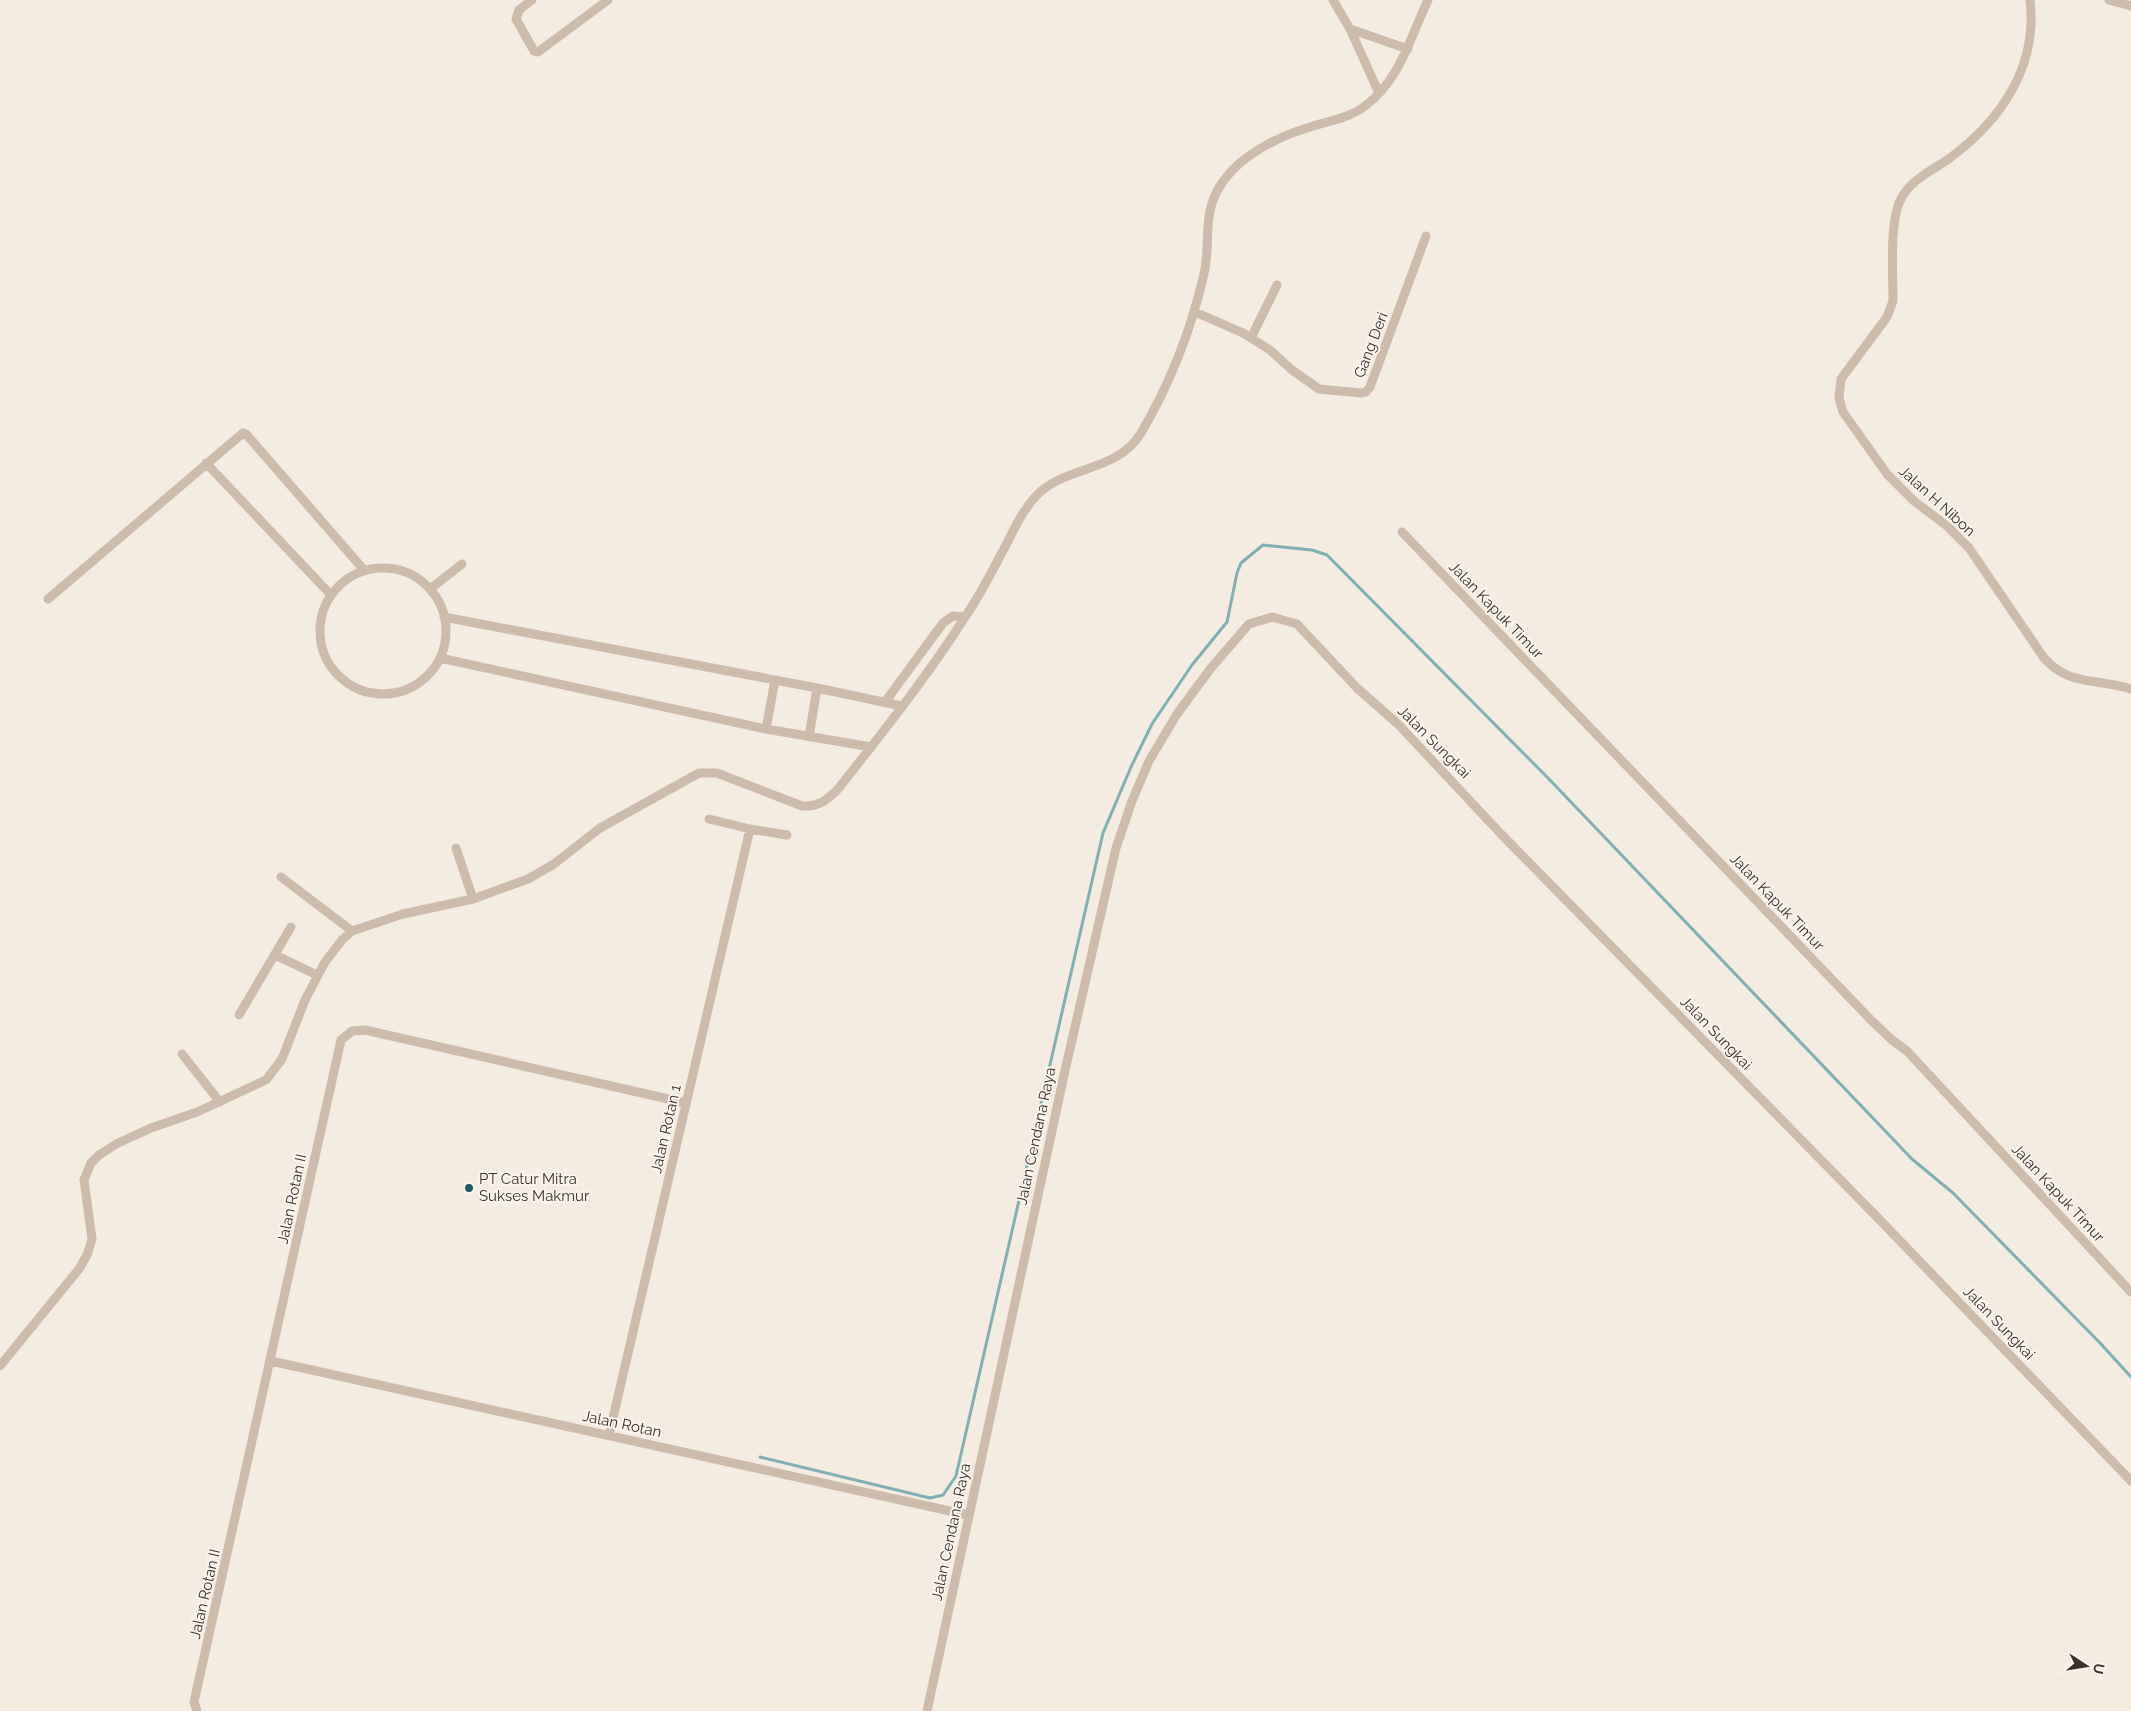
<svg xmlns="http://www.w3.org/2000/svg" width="2131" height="1711" font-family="Raleway,sans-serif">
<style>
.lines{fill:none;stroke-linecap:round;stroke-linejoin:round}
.stream{stroke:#7fb0b2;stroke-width:3}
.street{stroke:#cdbbac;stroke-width:9}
.poi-dot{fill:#1f5a5e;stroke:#fbf5ee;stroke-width:2}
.labels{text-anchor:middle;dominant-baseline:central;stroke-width:4;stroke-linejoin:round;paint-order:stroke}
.street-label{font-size:15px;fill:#3b302b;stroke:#fbf5ee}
.poi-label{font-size:15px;fill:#3b302b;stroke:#fbf5ee;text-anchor:start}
</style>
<rect width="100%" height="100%" fill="#f4ebe1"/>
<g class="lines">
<path class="stream" d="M760,1457L930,1498L943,1495L956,1476L1103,833L1131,767L1152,724L1192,665L1227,622L1237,573L1241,563L1263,545L1312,550L1327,555L1548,778L1912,1159L1953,1193L2101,1344L2131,1377"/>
<path class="street" d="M532,0L519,10L516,19L534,51L538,52L608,0
M1333,0L1350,29L1379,93
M2030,0C2038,67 2001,120 1950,158C1933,170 1910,180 1901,199C1889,221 1893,275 1893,301L1887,317L1841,379L1839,398L1843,412L1887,474L1914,501L1947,526L1969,548L2044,658C2070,687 2098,678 2131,689
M2109,0L2131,6
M1350,29L1408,49
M1195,312L1243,333L1270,350L1292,370L1319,389L1361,393L1366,392L1370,387L1426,236
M1251,338L1277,285
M206,463L331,595
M1402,532L1872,1021L1892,1040L1907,1051L2131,1292
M320 631a63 63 0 1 1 126 0a63 63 0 1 1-126 0Z
M430,589L462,564
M48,599L243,433L246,434L364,570
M444,617L817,688L902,706
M440,658L766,729L871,747
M885,702L943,623L953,616L965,617
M766,729L775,680
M809,737L817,688
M709,819L750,829L787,835
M456,848L473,899
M281,877L352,931
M275,955L317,975
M239,1015L291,927
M182,1054L220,1102
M271,1361L968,1515
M0,1366L79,1269L87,1255L92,1239L84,1180L91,1163L99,1155L118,1143L151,1128L197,1112L266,1080L282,1059L305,1000L325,962L342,940L352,931L403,914L473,899L528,879L554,864L600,828L699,773H717L802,806C819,807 827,800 838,789C882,733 927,677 965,617C981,594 993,569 1006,545C1015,527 1023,510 1036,496C1065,465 1117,473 1141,433C1170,384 1191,330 1204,274C1212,238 1200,213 1224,180C1243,154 1278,137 1307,128C1327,121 1348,119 1365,106C1400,80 1410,38 1428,0
M609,1435L750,829
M197,1711L194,1702L341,1040L352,1031L365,1030L686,1103
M927,1711L1064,1075L1116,848L1132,801L1149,761L1177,714L1211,668L1249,624L1272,617L1297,624L1357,688L1398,724L1501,834L1877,1217L2131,1481"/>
</g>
<circle class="poi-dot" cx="469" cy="1188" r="5"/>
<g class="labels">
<g class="street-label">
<text transform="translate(1371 345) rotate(-69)">Gang Deri</text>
<text transform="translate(1937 501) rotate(42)">Jalan H Nibon</text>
<text transform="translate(1496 610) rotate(46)">Jalan Kapuk Timur</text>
<text transform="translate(1434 742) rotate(45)">Jalan Sungkai</text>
<text transform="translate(1777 902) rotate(46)">Jalan Kapuk Timur</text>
<text transform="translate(1716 1033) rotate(46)">Jalan Sungkai</text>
<text transform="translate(666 1129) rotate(-77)">Jalan Rotan 1</text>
<text transform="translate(1036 1136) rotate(-78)">Jalan Cendana Raya</text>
<text transform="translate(2058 1193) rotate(47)">Jalan Kapuk Timur</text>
<text transform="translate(292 1199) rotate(-78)">Jalan Rotan II</text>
<text transform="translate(1999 1323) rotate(46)">Jalan Sungkai</text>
<text transform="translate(622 1424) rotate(12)">Jalan Rotan</text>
<text transform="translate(951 1532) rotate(-78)">Jalan Cendana Raya</text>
<text transform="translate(205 1594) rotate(-77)">Jalan Rotan II</text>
</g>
<g class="poi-label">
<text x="479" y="1179">PT Catur Mitra<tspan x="479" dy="17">Sukses Makmur</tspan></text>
</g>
</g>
<g transform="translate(2086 1666) rotate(102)" stroke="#fbf5ee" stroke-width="4" paint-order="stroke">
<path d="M0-4L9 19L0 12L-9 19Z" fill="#3b302b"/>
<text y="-8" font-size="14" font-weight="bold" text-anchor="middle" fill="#3b302b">U</text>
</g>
</svg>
